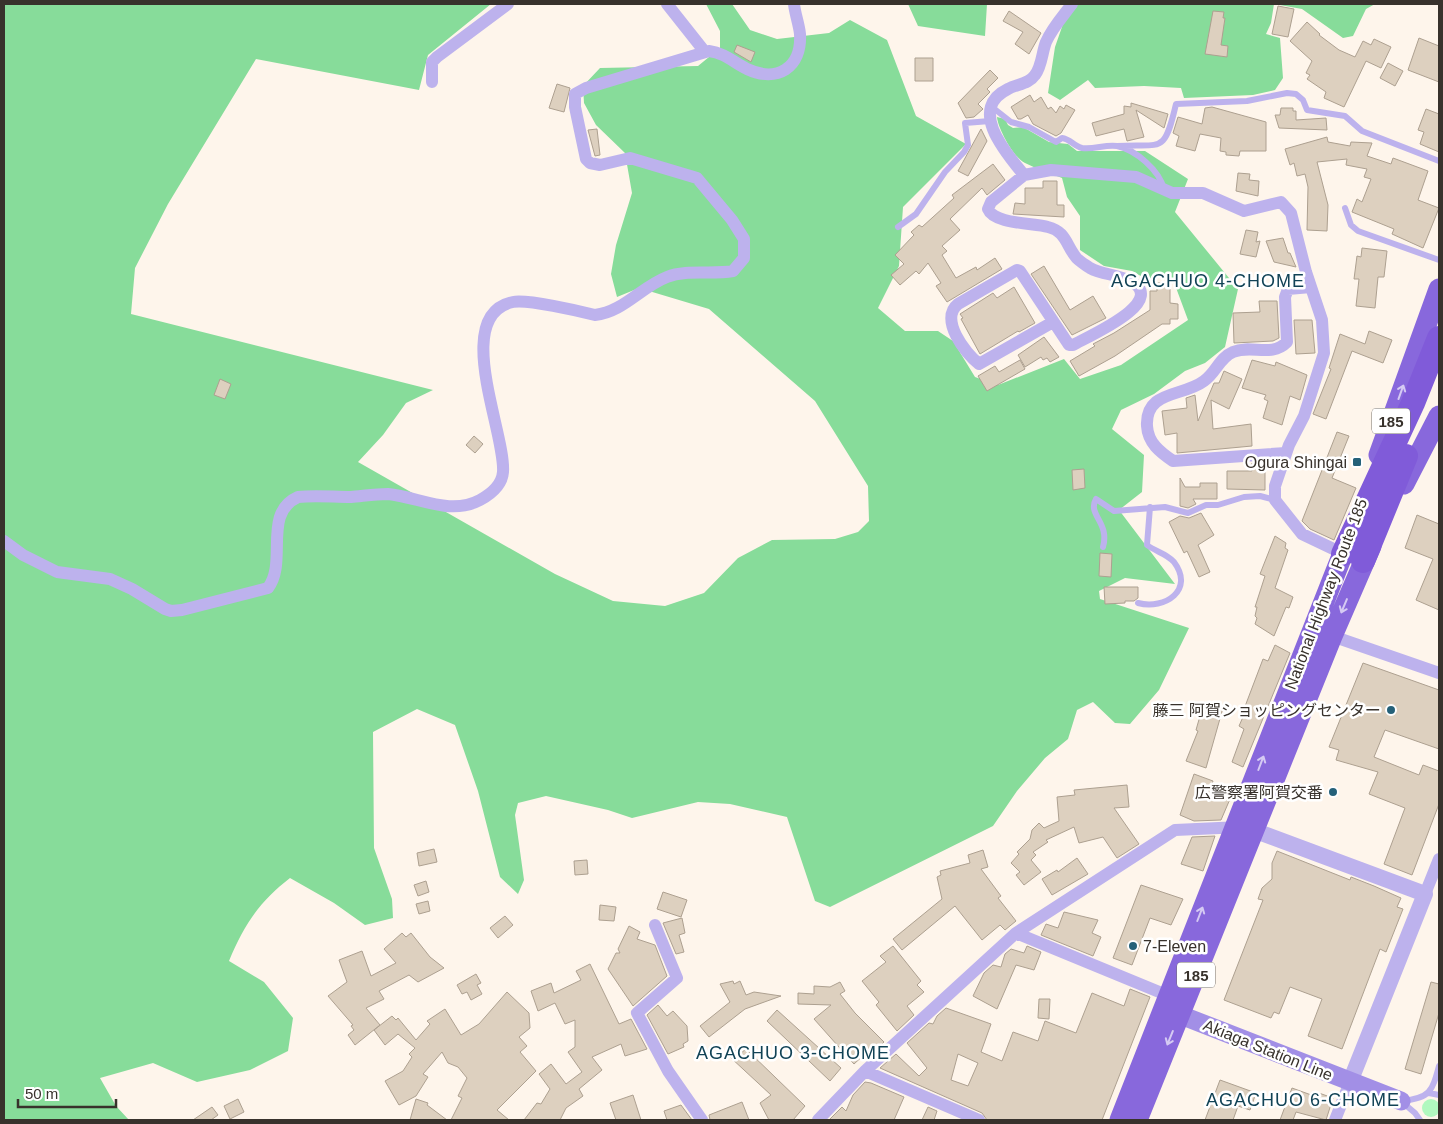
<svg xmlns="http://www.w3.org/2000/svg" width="1443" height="1124" font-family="Helvetica,'Noto Sans JP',sans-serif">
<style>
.green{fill:#b1f8bf}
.forest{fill:#87dc9a}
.building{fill:#ddd0bf;stroke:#ada090;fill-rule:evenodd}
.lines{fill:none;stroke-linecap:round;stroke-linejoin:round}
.service{stroke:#bdb2ed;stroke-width:6}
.minor{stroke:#bdb2ed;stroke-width:12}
.tertiary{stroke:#bdb2ed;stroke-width:16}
.secondary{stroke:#a28fe6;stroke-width:19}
.trunk{stroke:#8868dc;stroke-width:21}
.motorway{stroke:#805bd9;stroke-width:24}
.oneway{stroke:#d5caf3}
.poi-dot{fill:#256179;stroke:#fff;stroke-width:2}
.labels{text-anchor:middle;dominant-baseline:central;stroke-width:5;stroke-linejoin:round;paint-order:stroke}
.shield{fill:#fff;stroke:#74706b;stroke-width:1}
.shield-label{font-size:15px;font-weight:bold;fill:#38322c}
.poi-label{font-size:16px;fill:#38322c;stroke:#fff;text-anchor:end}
.street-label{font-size:16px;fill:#38322c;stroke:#fff}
.neighbourhood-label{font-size:18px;letter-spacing:1px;fill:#124356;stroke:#fff}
</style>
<rect width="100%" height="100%" fill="#fef5eb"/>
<path class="green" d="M1422 1108a9 9 0 1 1 18 0a9 9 0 1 1-18 0Z"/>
<path class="forest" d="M4,4H491L428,55L419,90L256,59L168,204L135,268L131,314L433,390L406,403L383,435L358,462L555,574L613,601L665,606L704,593L738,558L772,540L835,539L858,532L869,521L868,486L815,401L709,309L639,288L617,297L611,274L616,245L632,193L625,153L596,125L584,103L583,86L600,68L698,66L720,48V31L706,4H732L750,30L777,39L829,33L850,20L887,40L916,116L966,144L903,207L899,266L878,308L905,331H938L953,341L975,377L998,385L1064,359L1080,379L1121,365L1188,320L1175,285L1166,276L1146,279L1132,271L1104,266L1080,250V216L1067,197L1062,178C1050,173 1037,169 1025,163C1014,158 998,129 997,117L1005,119L1008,125L1013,128L1023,127L1049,142L1068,144L1077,151H1145L1188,179L1175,212L1238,289L1225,347L1205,363L1185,371L1154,394L1121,410L1112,429L1144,455L1142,492L1119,510L1175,584L1125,578L1099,591L1100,599L1189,628L1159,690L1130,724L1115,723L1093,702L1077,710L1068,739L1045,758L1017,791L993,826L830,907L815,901L787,817L730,804L698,802L632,818L608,810L546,796L518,803L515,815L524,880L518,894L500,877L478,791L455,725L417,709L373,732L374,848L392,899L393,918L365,925L334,903L290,878C259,902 244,925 229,961L264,982L293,1018L288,1051L250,1070L197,1082L153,1063L100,1078L116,1106L129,1120H4Z
M908,4H987L985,36L918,26Z
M1070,4H1375L1366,9L1353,36L1343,38L1302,9L1274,4L1271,23L1266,34L1280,38L1283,78L1275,90L1253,95L1184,98L1181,88L1144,86L1095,88L1088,80L1060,100L1048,93L1055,47Z"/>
<path class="building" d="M1278,6L1294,9L1288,37L1272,34Z
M1009,11L1041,33L1029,54L1015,44L1023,32L1003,21Z
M1213,11L1224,12L1223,18H1225L1221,45L1228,46L1227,57L1205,54Z
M1307,22L1320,34L1319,35L1339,50L1355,57L1363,41L1371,45L1374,39L1391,47L1381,68L1366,61L1344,107L1324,98L1326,92L1307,79L1310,75L1306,73L1312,61L1290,41Z
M1419,38L1439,46V82L1408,70Z
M737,45L755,52L751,62L734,52Z
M915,58H933V81H915Z
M1388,63L1403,71L1395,86L1380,78Z
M990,70L998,78L987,89L990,92L978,104L983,109L974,117L966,118L958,103Z
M557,84L570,88L564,112L549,108Z
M1030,95L1034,102L1041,97L1048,109L1051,107L1056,113L1060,106L1064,109L1066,105L1075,110L1061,133L1056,136L1033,124L1028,115L1021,119H1018L1011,107Z
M1131,103L1168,114L1164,128L1136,110L1144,137L1127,141L1124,129L1096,136L1092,123L1124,114V106L1131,107Z
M1212,107L1266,122V151H1240L1239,156L1226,155V152L1220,151L1221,138L1200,134L1195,151L1176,146L1179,136L1173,133L1178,117L1202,124L1205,108Z
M1281,108H1293V111H1296V120L1326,118L1327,130L1279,128L1275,115H1280Z
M1426,109L1439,114V152L1420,144L1424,132L1418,130Z
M597,129L600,155L595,156L588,130Z
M981,129L987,141L968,176L958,171Z
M1327,137L1328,142L1350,146L1351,142L1372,143L1367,156L1391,164L1393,158L1428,171L1418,200L1439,208L1423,248L1392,234L1394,229L1352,212L1357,199L1362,202L1371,179L1364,177L1367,169L1346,165L1347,159L1317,162L1328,205L1327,231L1307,230L1308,187L1305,174L1297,176L1294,163L1290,165L1285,149Z
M993,164L1005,180L987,195L982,188L950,219L960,230L942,246L947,251L942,255L956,278L976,267L977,270L995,258L1002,269L947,302L936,286L941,283L928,263L919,274L916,271L900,285L891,275L904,264L895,255L914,235L911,232L919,225L922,227L954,198L952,195Z
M1238,173L1250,174L1249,180L1259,181L1258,196L1236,191Z
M1043,181H1057V205H1064V217L1013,214L1015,203L1025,204V188H1043Z
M1246,230L1258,232L1256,242L1260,241L1256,257L1240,254Z
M1283,238L1288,253H1290L1296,267L1274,262L1266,241Z
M1362,248L1387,251L1384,277H1378L1375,308L1356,306L1359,279H1354L1357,256L1361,257Z
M1044,266L1070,310L1093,296L1106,318L1072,335L1031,274Z
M1157,283H1170V303L1178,304V319H1170V324H1162L1115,356L1079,376L1070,361L1095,346L1093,344L1114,333L1150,310V291H1157Z
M1014,287L1035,323L1019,332L1018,331L980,354L961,319L963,318L960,314L993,293L997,298Z
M1259,301H1277L1279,338L1273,341L1234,343L1233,313L1260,312Z
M1294,320H1312L1315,353L1296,354Z
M1369,331L1392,340L1383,363L1352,351L1326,419L1313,414L1331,369L1329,368L1340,334L1365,344Z
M1044,337L1059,357L1050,362L1047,358L1043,360L1041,357L1025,367L1018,355Z
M1020,360L1025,369L987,391L978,376L995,366L999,372Z
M1252,360L1275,366L1276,362L1307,375L1300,400L1290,396L1282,425L1263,418L1268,401L1264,399L1266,395L1242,388Z
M1224,371L1242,379L1229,409L1211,400L1213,429L1251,424L1252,446L1177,453V433L1165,435L1162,411L1187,408L1186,398L1195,395L1198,421L1214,383H1219Z
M220,379L231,384L225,399L214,395Z
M1337,432L1349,436L1332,478L1356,488L1334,540L1310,529L1302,521Z
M474,436L483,444L475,453L466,445Z
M1265,463V490L1227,489V471H1252L1251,464Z
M1084,469L1085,488L1073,490L1072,470Z
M1180,478L1185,487H1200V483H1217V499H1193L1196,504L1188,508L1180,506Z
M1201,513L1214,535L1198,545L1210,572L1199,577L1187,551L1184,553L1169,522L1180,516L1189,518Z
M1417,515L1439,524V610L1416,600L1433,559L1405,548Z
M1275,536L1286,543L1285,548L1288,550L1275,588L1293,597L1289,608L1286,607L1274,636L1255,624L1257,618L1255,616L1257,607H1255L1265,576L1260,574Z
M1100,553L1112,554L1111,577L1099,576Z
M1104,587H1138V598L1134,601H1125V603L1105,604Z
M1275,645L1290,653L1243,767L1232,762L1244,729L1239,726L1243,717H1241L1263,659L1268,661Z
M1363,663L1439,690V749L1385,730L1374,757L1419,775L1423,765L1439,771V804L1412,875L1384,864L1405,808L1369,794L1378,772L1336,760L1339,750L1329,747Z
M1204,702L1223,708L1206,768L1186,761L1198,731L1196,730Z
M1194,774L1213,781L1212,784L1233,792L1221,820L1194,821L1180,815Z
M1127,785L1129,807L1114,808L1139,844L1117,858L1103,837L1079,843L1074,827L1046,840L1048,842L1033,852L1036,855L1031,860L1041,872L1024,885L1016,875L1020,872L1011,863L1019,854L1017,852L1030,839L1032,830L1039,823L1044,828L1059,821L1057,797L1075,795L1074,790Z
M1215,836L1203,871L1181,864L1192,837Z
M434,849L437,862L419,866L417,853Z
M983,850L988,867L981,869L1001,896L998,898L1016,921L1005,930L1000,925L982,940L955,906L902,950L893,939L942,899L937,877L941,875L940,871L970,863L968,855Z
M1277,851L1350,880L1351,877L1374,886L1401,898L1397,907L1403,909L1386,952L1380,949L1342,1049L1308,1036L1322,999L1290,987L1279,1014L1274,1012L1271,1018L1224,1000L1263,900L1258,899L1262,888L1272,879V863Z
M1077,858L1088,874L1052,895L1042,879L1057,870L1058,872Z
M587,860L588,874L575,875L574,861Z
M426,881L429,892L418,896L414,885Z
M1141,885L1183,899L1171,925L1150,918L1132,965L1113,958Z
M663,892L687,900L681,917L657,909Z
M428,901L430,911L419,914L416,904Z
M600,905L616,907L614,921L599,920Z
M1064,912L1098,920L1092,933L1101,937L1093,956L1041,935L1046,924L1058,928Z
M505,916L513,925L498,938L490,928Z
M682,918L685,933L679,935L684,952L676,954L663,923Z
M629,926L640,932L637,939L655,945L667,976L633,1006L608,969L616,953H620L618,949Z
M402,933L406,937L411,933L430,957L444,968L418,982L409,975L379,991L384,999L366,1008L380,1025L355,1045L348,1035L354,1030L351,1026L353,1025L328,996L347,982L339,960L362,951L371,976L396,963L384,949Z
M893,946L921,981L917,985L924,992L907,1006L914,1015L897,1031L876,1005L879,1002L862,981L886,962L880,956Z
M1027,946L1041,952L1034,970L1016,965L997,1009L973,996L984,973L993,965L1001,967L1005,954L1011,949L1024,953Z
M590,964L619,1024L631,1019L647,1049L625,1056L621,1044L592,1057L602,1070L579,1089L583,1096L566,1108L560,1120H524L537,1103L541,1104L550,1089L539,1074L551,1064L566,1084L582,1072L568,1052L575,1047V1020L565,1024L555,1003L538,1011L531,991L551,983L554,993L581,980L576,971Z
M476,974L481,983L477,985L482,994L471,1000L467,992L462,994L457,985Z
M733,981L734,984L740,981L746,995L754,992L781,996L745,1009L709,1037L700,1026L730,1002L720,984Z
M840,982L845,991L840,994L855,1013L884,1042L870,1056L866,1053L854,1064L814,1019L831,1005L798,1004V993L814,994V986L830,987Z
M1431,982L1439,984V1013L1421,1074L1405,1069Z
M1130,989L1150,997L1102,1120H987L982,1113L880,1068L896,1054L919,1076L927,1068L907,1043L929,1023L933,1024L937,1016L946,1008L991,1024L981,1052L1002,1061L1013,1032L1038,1041L1045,1021L1076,1033L1092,993L1124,1006ZM958,1054L978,1063L968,1086L951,1080Z
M507,992L529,1013L530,1028L519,1037L527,1046L520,1052L536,1071L497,1110L509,1120H451L462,1098L458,1096L467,1078L458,1067L448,1063L442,1052L423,1074L428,1077L416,1096L399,1105L385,1081L403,1071L412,1057L409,1054L415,1048L398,1034L385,1045L374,1030L392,1016L396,1020L398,1018L416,1040L430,1024L427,1021L445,1009L461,1035L479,1024Z
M1039,999H1050L1049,1019L1038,1018Z
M658,1005L667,1016L673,1011L687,1026L688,1041L683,1044L684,1047L668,1054L647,1015Z
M777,1010L841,1068L830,1081L767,1021Z
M746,1049L805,1106L793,1120H769L760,1103L771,1095L730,1057L736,1050L741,1053Z
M1220,1080L1256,1093L1250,1110L1238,1106L1233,1120H1205Z
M865,1082L871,1083L904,1097L894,1120H829L842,1107L846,1111L853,1095Z
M1292,1088L1314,1096L1316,1092L1333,1098L1326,1120L1296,1112L1293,1120H1280Z
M633,1095L641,1120H616L610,1103Z
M238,1099L244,1112L230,1119L224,1106Z
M416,1099L428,1103L427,1105L447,1120H410Z
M742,1102L749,1120H710L709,1115Z
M681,1105L692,1120H667L664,1111Z
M212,1107L218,1115L211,1120H193Z
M928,1107L937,1111L934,1120H922Z"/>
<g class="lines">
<path class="service" d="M992,107L1011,122L1029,127L1056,142L1062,138C1070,139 1074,146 1082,148C1093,150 1106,144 1117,146C1136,150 1159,170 1164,189
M1117,146C1162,143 1164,156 1176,104L1247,101L1287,93L1296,94L1303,100L1307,110L1345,116L1362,131L1439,161
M1345,208L1351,225L1358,231L1439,260
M898,227L916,214L945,172L964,152L968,145L965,123L990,121
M1103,547C1110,522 1087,515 1096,499L1114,511L1165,507L1188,513L1206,505H1218L1244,497L1260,496L1275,500
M1138,603C1165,610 1195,590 1174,562C1166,553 1156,552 1147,545L1150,507
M1429,1093L1439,1095
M1402,1101C1430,1098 1432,1092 1439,1066
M1402,1102L1415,1113L1420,1120"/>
<path class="minor" d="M667,4L705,52
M1072,4C1063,16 1052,28 1046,42C1042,52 1042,66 1035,75C1029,84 1017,84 1008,89C967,109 1006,153 1024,175L1051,170L1136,177L1172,193H1203L1244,211L1281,202L1291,213L1306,272L1322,320L1324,353L1304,416L1289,445L1275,486V500L1302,534L1346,555
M432,82V62L437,57L508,4
M1024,175L991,202L988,209C994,224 1033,223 1048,227C1065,231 1066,244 1075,256C1078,261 1086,265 1090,268C1102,275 1118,274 1130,281C1170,301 1089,336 1073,345H1069L1020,271L1017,270L958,304C939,319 965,353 979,364L1053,322
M1286,453L1173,461C1160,452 1148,443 1147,426C1145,390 1183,397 1204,381C1216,373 1219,358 1233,352C1252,344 1271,358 1287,342L1285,297L1288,289L1311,287
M4,541L23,555L57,572L110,579L132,589L165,609L171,611L182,610L268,588C288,562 262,513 298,497C315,495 333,497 351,497C363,496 376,494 388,494C419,497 450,516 480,500C491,494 502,485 503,472C506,433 451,315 513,302C527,299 579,311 595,315C623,312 641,287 667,277C687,269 711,275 733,271L744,258V239L732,220L697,178L630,158L600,165L590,163L586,159L575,107V94L586,88L709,51C725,53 733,62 747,69C777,83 802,68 800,34C799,24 795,14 794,4
M1332,636L1439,673
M1425,894L1439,859
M655,925L677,978L637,1013L668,1071L702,1120
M1016,933L1169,996
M865,1071L979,1120
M818,1120L865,1071L1016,933L1175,830L1241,827
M1335,1120L1350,1082"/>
<path class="tertiary" d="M1253,830L1425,894L1350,1082"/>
<path class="secondary" d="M1165,1009L1401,1101"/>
<path class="trunk" d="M1379,455L1439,289
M1404,484L1439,416
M1120,1120L1349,538
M1137,1120L1332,636L1371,546"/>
<path class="motorway" d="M1343,554L1413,403L1439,338
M1363,561L1406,456"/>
</g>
<defs><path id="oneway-shaft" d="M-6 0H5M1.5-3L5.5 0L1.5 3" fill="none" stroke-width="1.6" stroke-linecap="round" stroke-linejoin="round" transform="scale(1.25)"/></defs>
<g class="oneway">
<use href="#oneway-shaft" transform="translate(1401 392) rotate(-70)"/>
<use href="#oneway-shaft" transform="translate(1344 606) rotate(113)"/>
<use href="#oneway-shaft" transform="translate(1261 763) rotate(-69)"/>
<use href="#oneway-shaft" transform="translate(1200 914) rotate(-69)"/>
<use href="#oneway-shaft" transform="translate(1170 1038) rotate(112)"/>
</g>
<g class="poi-dot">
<rect x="1352" y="457" width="10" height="10" rx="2.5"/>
<circle cx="1391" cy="710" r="5"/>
<circle cx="1333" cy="792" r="5"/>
<circle cx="1133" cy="946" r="5"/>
</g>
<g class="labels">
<g class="shield">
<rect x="1372" y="408.5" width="38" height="25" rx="4"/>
<rect x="1177" y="962.5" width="38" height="25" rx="4"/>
</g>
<g class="shield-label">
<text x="1391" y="421">185</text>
<text x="1196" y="975">185</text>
</g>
<g class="poi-label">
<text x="1347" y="462">Ogura Shingai</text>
<text x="1381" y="710">藤三 阿賀ショッピングセンター</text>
<text x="1323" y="792">広警察署阿賀交番</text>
<text x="1143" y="946" text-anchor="start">7-Eleven</text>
</g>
<g class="street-label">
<text transform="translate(1326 594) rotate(-69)">National Highway Route 185</text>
<text transform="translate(1268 1050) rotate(22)">Akiaga Station Line</text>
</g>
<g class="neighbourhood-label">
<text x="1208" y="281">AGACHUO 4-CHOME</text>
<text x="793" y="1053">AGACHUO 3-CHOME</text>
<text x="1303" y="1100">AGACHUO 6-CHOME</text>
</g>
</g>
<rect width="1443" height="1124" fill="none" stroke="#38322c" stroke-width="10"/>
<path d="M18 1099v8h98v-8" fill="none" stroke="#38322c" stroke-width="2.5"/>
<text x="25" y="1099" font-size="15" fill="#38322c" stroke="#ffffff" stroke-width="4" paint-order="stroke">50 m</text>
</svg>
